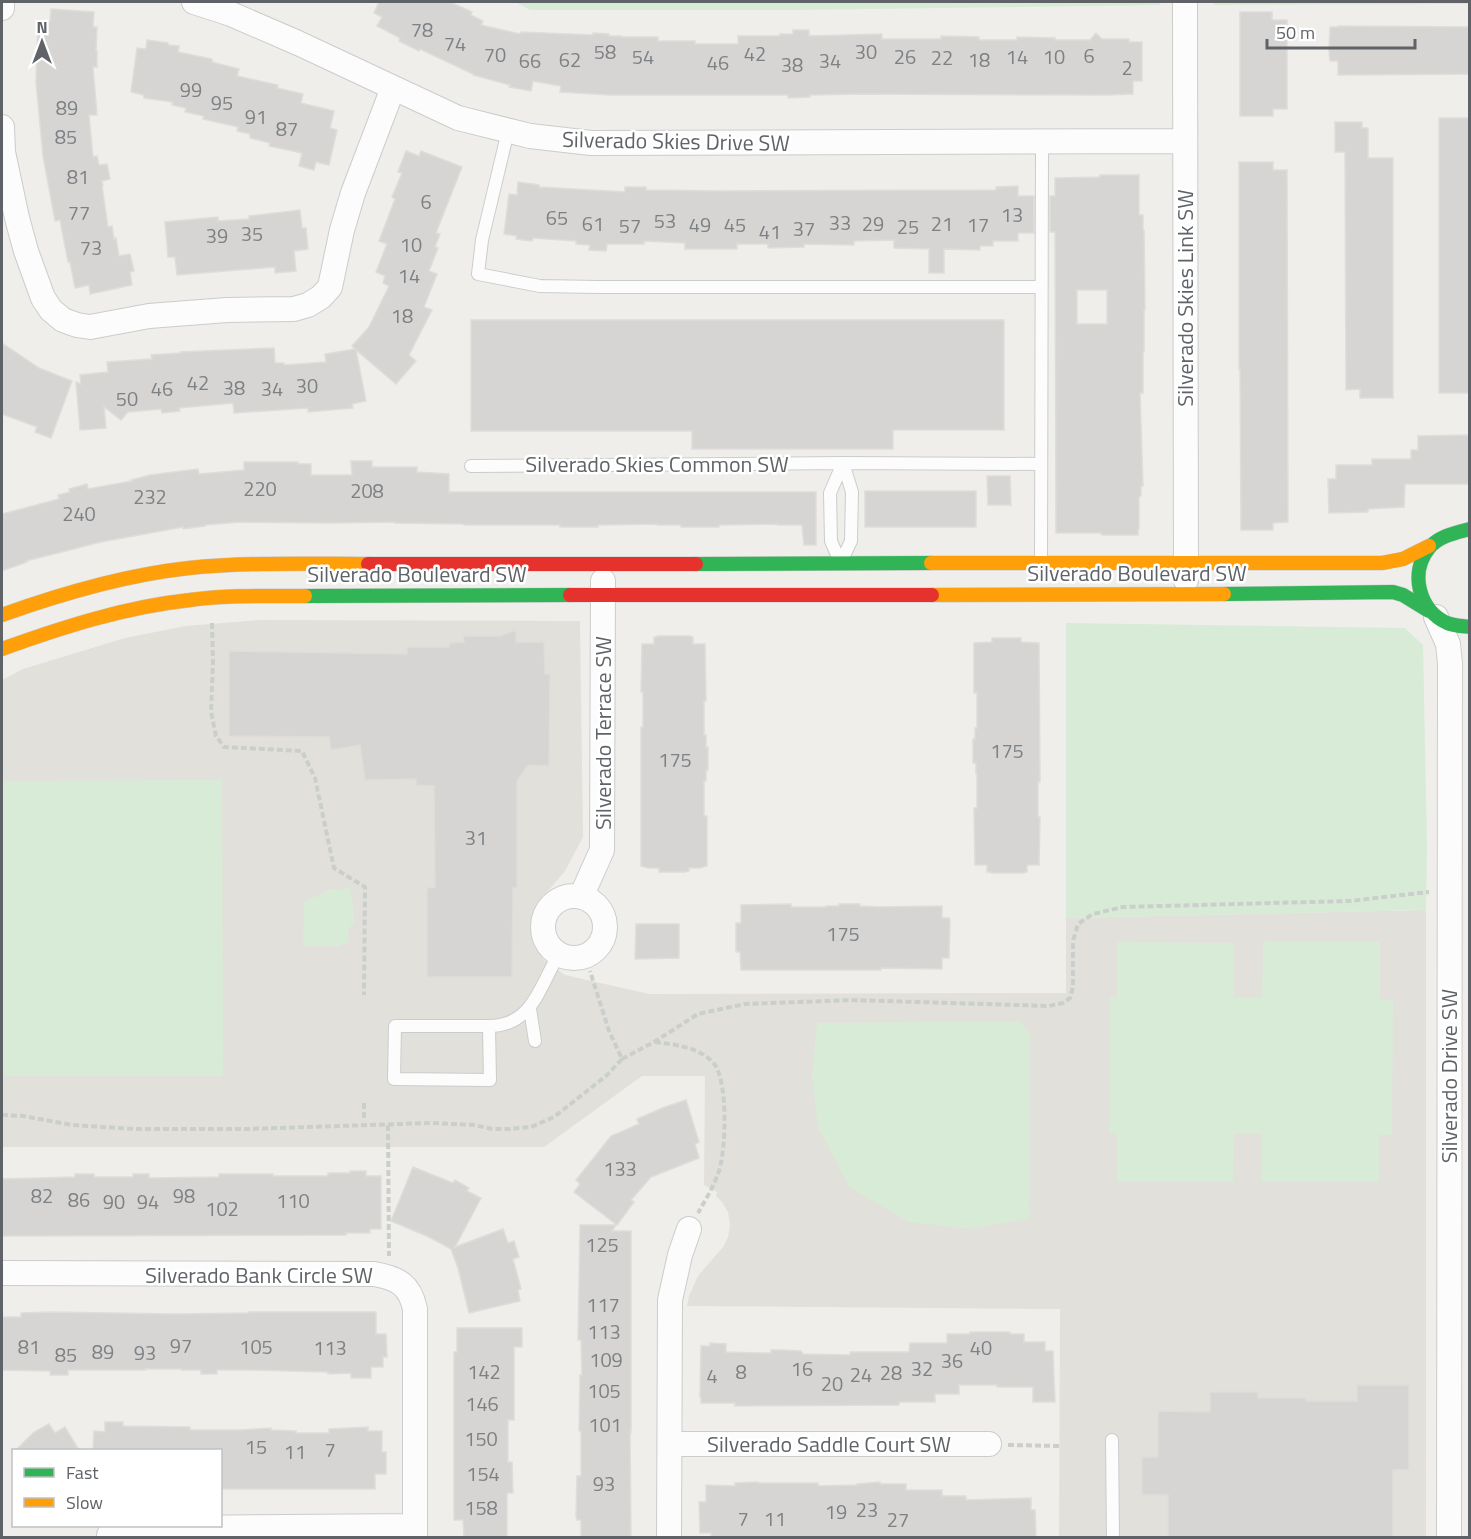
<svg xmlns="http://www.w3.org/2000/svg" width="1471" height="1539" font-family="'Titillium Web',sans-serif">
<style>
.education{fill:#e2e0da}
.green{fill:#d8ebd6}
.building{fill:#d6d5d3;stroke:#deddd9;stroke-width:1.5;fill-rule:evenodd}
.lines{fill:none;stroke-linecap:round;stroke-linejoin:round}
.lane-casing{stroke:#cbcccc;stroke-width:14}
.street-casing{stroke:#cbcccc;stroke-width:26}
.fast-casing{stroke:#cacacb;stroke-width:15}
.slow-casing{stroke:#cacacb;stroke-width:15}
.jam-casing{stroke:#cacacb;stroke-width:15}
.path{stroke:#cacfcc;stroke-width:4;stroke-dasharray:6 3;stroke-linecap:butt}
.lane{stroke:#fdfcfc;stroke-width:12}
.street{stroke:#fdfcfc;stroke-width:24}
.fast{stroke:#30b455;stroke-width:14}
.slow{stroke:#ff9f0a;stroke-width:14}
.jam{stroke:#e5322d;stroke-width:14}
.labels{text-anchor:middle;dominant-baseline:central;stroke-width:5;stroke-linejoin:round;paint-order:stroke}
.number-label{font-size:20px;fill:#7e8184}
.street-label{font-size:22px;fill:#5f6368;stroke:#fff}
</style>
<rect width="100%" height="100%" fill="#efeeea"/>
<path class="education" d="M260,620L580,621L583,837L565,871L535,906L532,941L544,960L565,975L649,994L1066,993V918L1426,910V1537H1059L1060,1309L687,1306L689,1296L698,1276L723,1247L728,1237L730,1225L728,1212L722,1202L716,1196L717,1192L704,1185L705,1076H642L544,1147H2V680L23,669L125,638L186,626Z"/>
<path class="green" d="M516,2H1160V5L796,10H530Z
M1214,2H1469L1470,4L1214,5Z
M1066,623L1405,628L1423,645L1427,846L1426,910L1066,918Z
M222,780L223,1076H2V781Z
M344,888H350V894L353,904L354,922L348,930V942L339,946H303L304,902C312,895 322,898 329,889H337L342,891Z
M1263,941L1380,942V999L1393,1000L1392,1135H1379V1181H1262V1134H1234L1233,1182H1117V1133H1109L1110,997H1117V942L1234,943V998H1262Z
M1019,1021L1030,1033L1029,1219L970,1229L909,1222L849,1187L818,1127L812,1074L817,1023Z"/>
<path class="building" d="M379,2H450L472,12L471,15L483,21L481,25L520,34L521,32L593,35V33L609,34V36H621V37H658V41H695V44H738V36H780V34H793V30H809V36L882,34V39H941V36L979,37V40H1017V37L1055,38V40H1090L1096,33L1102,39H1129V42H1142V81H1133V94L1107,95L858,94L810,95V97L788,98V95H610L560,92L561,86L533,81L531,91L509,87L510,85L473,75V74L420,49L419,51L399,41L400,38L377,26L382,17L374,13Z
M51,9L94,12L93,27H97L96,51H97V67H93L97,115H89L93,157L97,156L99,165L107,164L110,179L102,181L103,186H102L108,227L112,226L114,239L116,238L119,256L130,254L134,271L130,272L132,285L90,294L89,285L75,288L70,262H68L60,220L55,221L43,156L36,82L38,20L50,21Z
M1240,12H1272V20H1287V109H1273V116H1240Z
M1338,26L1470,27V74L1338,75V61H1330L1329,50L1330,27H1338Z
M147,40L168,43V45L179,46L178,52L212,59V62L239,69L237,76L278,85L277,88L303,94L301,103L334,111L330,128L337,130L329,165L316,162L314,170L299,166L302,153L269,146L270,143L250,138V134L237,131L238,127L203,119L204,116L185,112L186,108L172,105L173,102L144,98V95L131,92L137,48L146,49Z
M1439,118H1470V393H1439Z
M1335,122H1362V128H1368V158H1393V398H1360V389L1346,390L1345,152H1335Z
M406,151L419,156L421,151L462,167L436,233L440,234L435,247L438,248L429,271L437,274L424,307L432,310L409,355L416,361L396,384L356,350L366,401L352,404L353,408L308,412V408L234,413L233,403L179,408L180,411L162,413L161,409L128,412L121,420L104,407L106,428L80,430L76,382L81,384L80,375L108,372L107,362L152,359L151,355L180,353V352L274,348L275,363H284V365L326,362L325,354L355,349L352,346L369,327L389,286L383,283L385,276L376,272L387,244L379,241L395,199L392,197L402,173L398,172Z
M1239,162H1273V170H1287L1288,522L1273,523V530H1241L1240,369H1239Z
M1100,175H1139V215H1143V230H1144L1145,310H1144V352H1143V393H1140L1143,486H1141V496H1139V529H1138V535H1102L1101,533H1056L1055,232H1050V196H1055V178L1100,177ZM1077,290H1107V324H1077Z
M518,182L539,185V187L625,192V187H646V190L720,191L996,190V187L1018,186V196H1034V233H1018V241H993V246H980V250L944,249V273H929V249L894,248V240L854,241V245L804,244V247L768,248V244H737V249H685V243L644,241V244H607L606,251L589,250L590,245L576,244V241L533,238L532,241L516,239L517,236L504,234L509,194L517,195Z
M300,210L302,228H306L308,249L294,251L296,271L275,273V267L177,275L175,257H168L165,222L218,217V221L249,219V216Z
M471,320H1004V430H893V449H692V431H471Z
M2,343L39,368L72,381L51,438L35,432L37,427L2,414Z
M1470,435V484H1405L1404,507L1368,509V512L1329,513L1328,479H1336V465H1372V459H1411V450H1418V436Z
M351,461H372V467H417V472L449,474V492H816V545H804L802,525H778V524L719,525V527H681V525H657V524L598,525V527H560V525H464V524L395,523V522L330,523L240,522L205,525V526L183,529V527L101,542L26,561L27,562L2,571V514L59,499L58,495L70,492L69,489L87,484L88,489L132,481L131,480L150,475L198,469L199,474L244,470V462H298V464H311V475H352Z
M987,476H1010L1011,505H988Z
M865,491H976V527H865Z
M516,630V642H544L545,674H550L549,766L528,765L517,781V888H513L512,977H427V888L435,887L434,786L416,785V779L365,780L360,745L331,750L329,737L229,736V651L407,654V647H449L450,643L464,642L463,636H500Z
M657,636H690L693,637V644H705L706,701H704V735H706V747H708V770H706V781H704V816H707V866L700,868H689V871L685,872H659V868H648L641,866V727H643V692H641L642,644H654V637H657Z
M992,638H1021V642L1039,643L1040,782H1038V817H1040L1039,865H1027V872H1024V873H991V872H987V865H975L974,808H977V774H976V763H973V739H975V728H977V693H974V643L992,642Z
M791,904V907H826V906H839V904H860V906L881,907L942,906V918H949L950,921L949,958H942V969L881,968V970H741L740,952H736V923H741V905Z
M636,924H679V958L635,959Z
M686,1100L699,1142L695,1144L699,1158L651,1177L631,1200L634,1202L617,1225L574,1192L580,1184L576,1180L611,1136L639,1124L637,1119L665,1107Z
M413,1167L453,1183L455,1180L469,1188L467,1191L481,1198L455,1247L503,1229L508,1243L514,1241L519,1257L513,1259L521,1289L518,1290L520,1301L469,1313L458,1268L451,1249L429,1237L391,1221Z
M350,1171H366V1176H381V1229H370V1233H346V1235L2,1236V1179L75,1177V1174H94V1177H133V1174H149V1178L219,1177V1174H273V1176H328V1173H350Z
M580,1225H616L612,1231H631V1432L630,1431L631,1538H581V1520H577L576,1516L577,1476H581V1431H579L580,1375H582L581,1340H578Z
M49,1312L175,1314L248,1313V1312H376V1334H386L387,1357H383V1367H371V1378H351V1373L328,1374V1372L254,1370H217V1374H201V1370H181V1369H145V1370H68V1375H50V1371L2,1370V1317H21V1313Z
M457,1328H522V1347H514V1420H508V1462H512L513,1493H507V1538H464L463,1520H454V1352H457Z
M970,1332H1010V1334H1024V1342H1045V1351H1053L1055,1402H1033V1387H997V1385H959V1394H935V1402H899V1405L735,1406V1403H701V1397H700L701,1346H710V1343L726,1344V1352L761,1353H771V1350H780L801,1351L803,1354L850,1355V1352H909L910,1343H947V1334H970Z
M1357,1385H1409V1470H1393V1538H1168V1495H1142V1457H1158V1411L1210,1412V1392H1258V1398H1306V1401H1357Z
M105,1422H123V1426L190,1427V1430H241L271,1428V1430L296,1431V1433H329V1429L368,1427V1431H382V1452H386V1474H375V1489H220V1450H93L94,1431L105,1432Z
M49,1424L55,1433L65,1427L79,1450H16L34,1432Z
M758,1482V1483H818V1486L857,1485V1484L880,1482V1484H906V1490H942V1496H966V1500L1031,1498V1510H1035L1036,1538H711V1533H700L699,1502H706V1485L735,1486V1483Z"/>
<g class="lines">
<g class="lane-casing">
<path id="lane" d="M508,131L482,240L478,274L540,286L598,287H1041
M471,466L843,463L1041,464
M842,560L851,541L852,492L843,463
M840,562L831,541L830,493L843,463
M1041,563L1042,142
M530,1009L535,1041
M489,1026L490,1080L394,1079L395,1026H489C533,1026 540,985 559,954
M1112,1440L1113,1538"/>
</g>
<g class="street-casing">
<path id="street" d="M194,2L231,14L298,43L458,118L530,136L591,143L1185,141
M1185,2L1186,580
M2,8V2
M2,127L3,152L17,218L26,251L43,298L51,310L63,320L77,325L90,327L149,316L227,310L294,309L308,305L321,297L330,287L342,230L353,193L393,88
M1436,617L1448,644L1450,663L1449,1538
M543 927a31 31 0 1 1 62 0a31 31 0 1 1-62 0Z
M581,897L602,850L603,581
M2,1273L374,1274C398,1278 410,1285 415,1309V1538
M670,1444H989
M109,1535L147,1529L175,1528L415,1526
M669,1538L670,1300L680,1255L689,1229"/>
</g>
<g class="fast-casing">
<path id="fast" d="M1470,529C1455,533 1439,536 1429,548C1409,573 1419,610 1447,623C1454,626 1463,626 1470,627
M696,564L931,563
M1224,594L1393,592L1403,595L1429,611
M305,596L570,595"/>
</g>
<g class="slow-casing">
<path id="slow" d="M931,563H1382L1403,559L1429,546
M932,595L1224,594
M2,615C63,593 125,575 189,568C248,562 309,564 368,564
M2,649C63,627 125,607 190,600C228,595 267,596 305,596"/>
</g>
<g class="jam-casing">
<path id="jam" d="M368,564H696
M570,595H932"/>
</g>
<path class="path" d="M212,623L213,663L211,712L216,736L224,747L302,751L315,778L334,868L365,887L364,995
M655,1042C676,1045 701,1047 715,1065C728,1084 726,1149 719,1171C714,1186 706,1199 698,1213
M622,1059L654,1042L698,1014L745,1004L852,1000L1049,1006L1063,1003L1070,998L1073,987V941L1078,924L1093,914L1123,907L1349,901L1429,892
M364,1103V1118
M2,1115L23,1116L72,1125L135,1129H247L431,1123L474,1125L492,1129H509L531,1127L554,1117L606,1076L622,1059L609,1031L590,971
M388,1125L389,1256
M1008,1445L1059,1446"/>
<use href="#lane" class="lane"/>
<use href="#street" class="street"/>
<use href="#fast" class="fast"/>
<use href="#slow" class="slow"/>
<use href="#jam" class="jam"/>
</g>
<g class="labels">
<g class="number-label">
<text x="422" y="29">78</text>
<text x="455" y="43">74</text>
<text x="605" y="51">58</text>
<text x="866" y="51">30</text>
<text x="755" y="53">42</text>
<text x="495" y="54">70</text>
<text x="1089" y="55">6</text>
<text x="643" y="56">54</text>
<text x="905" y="56">26</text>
<text x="1017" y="56">14</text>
<text x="1054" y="56">10</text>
<text x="942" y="57">22</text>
<text x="570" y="59">62</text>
<text x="979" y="59">18</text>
<text x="530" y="60">66</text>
<text x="830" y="60">34</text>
<text x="718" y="62">46</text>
<text x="792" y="64">38</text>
<text x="1127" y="67">2</text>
<text x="191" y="89">99</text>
<text x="222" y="102">95</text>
<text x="67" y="107">89</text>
<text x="256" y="116">91</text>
<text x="287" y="128">87</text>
<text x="66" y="136">85</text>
<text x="78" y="176">81</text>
<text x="426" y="201">6</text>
<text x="79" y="212">77</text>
<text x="1012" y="214">13</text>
<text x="557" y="217">65</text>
<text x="665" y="220">53</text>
<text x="840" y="222">33</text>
<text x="593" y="223">61</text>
<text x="873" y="223">29</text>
<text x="942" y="223">21</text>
<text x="700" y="224">49</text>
<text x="735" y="224">45</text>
<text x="978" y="224">17</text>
<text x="630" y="225">57</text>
<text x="908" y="226">25</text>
<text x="804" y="228">37</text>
<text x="770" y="231">41</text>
<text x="252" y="233">35</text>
<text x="217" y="235">39</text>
<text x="411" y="244">10</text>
<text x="91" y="247">73</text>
<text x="409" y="275">14</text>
<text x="402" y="315">18</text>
<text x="198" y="382">42</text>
<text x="307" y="385">30</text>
<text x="234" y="387">38</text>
<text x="162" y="388">46</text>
<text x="272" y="388">34</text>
<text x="127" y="398">50</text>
<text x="260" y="488">220</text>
<text x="367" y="490">208</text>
<text x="150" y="496">232</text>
<text x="79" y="513">240</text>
<text x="1007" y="750">175</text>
<text x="675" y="759">175</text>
<text x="476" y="837">31</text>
<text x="843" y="933">175</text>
<text x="620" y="1168">133</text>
<text x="42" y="1195">82</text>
<text x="184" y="1195">98</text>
<text x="79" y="1199">86</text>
<text x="293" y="1200">110</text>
<text x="114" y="1201">90</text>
<text x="148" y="1201">94</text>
<text x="222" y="1208">102</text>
<text x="602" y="1244">125</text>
<text x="603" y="1304">117</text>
<text x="604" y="1331">113</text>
<text x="181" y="1345">97</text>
<text x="29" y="1346">81</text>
<text x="256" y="1346">105</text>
<text x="330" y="1347">113</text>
<text x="981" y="1347">40</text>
<text x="103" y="1351">89</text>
<text x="145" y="1352">93</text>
<text x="66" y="1354">85</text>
<text x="606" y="1359">109</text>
<text x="952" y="1360">36</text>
<text x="802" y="1368">16</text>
<text x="922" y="1368">32</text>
<text x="484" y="1371">142</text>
<text x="741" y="1371">8</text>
<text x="891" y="1372">28</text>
<text x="861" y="1374">24</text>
<text x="712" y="1375">4</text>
<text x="832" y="1383">20</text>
<text x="604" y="1390">105</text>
<text x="482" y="1403">146</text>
<text x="605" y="1424">101</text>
<text x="481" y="1438">150</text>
<text x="256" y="1446">15</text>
<text x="330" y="1449">7</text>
<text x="295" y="1451">11</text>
<text x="483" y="1473">154</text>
<text x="604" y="1483">93</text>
<text x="481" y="1507">158</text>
<text x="867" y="1509">23</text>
<text x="836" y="1511">19</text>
<text x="743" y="1518">7</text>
<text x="775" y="1518">11</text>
<text x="898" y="1519">27</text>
</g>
<g class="street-label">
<text transform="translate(676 141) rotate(1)">Silverado Skies Drive SW</text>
<text transform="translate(1185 298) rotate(-90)">Silverado Skies Link SW</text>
<text x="657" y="464">Silverado Skies Common SW</text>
<text x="1137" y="573">Silverado Boulevard SW</text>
<text x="417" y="574">Silverado Boulevard SW</text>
<text transform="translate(603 733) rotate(-90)">Silverado Terrace SW</text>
<text transform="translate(1449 1076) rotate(-90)">Silverado Drive SW</text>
<text x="259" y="1275">Silverado Bank Circle SW</text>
<text x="829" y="1444">Silverado Saddle Court SW</text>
</g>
</g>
<rect width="1471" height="1539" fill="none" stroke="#5f6368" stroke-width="6"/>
<rect x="12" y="1449" width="210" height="78" fill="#ffffff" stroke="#bfc1c3" stroke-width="1.5"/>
<rect x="24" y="1468" width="30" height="9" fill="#30b455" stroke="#bfc1c3" stroke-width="1.5"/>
<text x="66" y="1479" font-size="18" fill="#5f6368">Fast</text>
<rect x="24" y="1498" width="30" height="9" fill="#ff9f0a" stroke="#bfc1c3" stroke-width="1.5"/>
<text x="66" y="1509" font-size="18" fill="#5f6368">Slow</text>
<g transform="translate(42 42)" stroke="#ffffff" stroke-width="4.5" paint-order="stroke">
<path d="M0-4.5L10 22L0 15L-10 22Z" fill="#5f6368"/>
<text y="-9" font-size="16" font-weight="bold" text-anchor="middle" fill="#5f6368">N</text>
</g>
<path d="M1267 39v9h148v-9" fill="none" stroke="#5f6368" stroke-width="3"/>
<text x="1276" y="39" font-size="18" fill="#5f6368" stroke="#ffffff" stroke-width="4.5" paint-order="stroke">50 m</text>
</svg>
